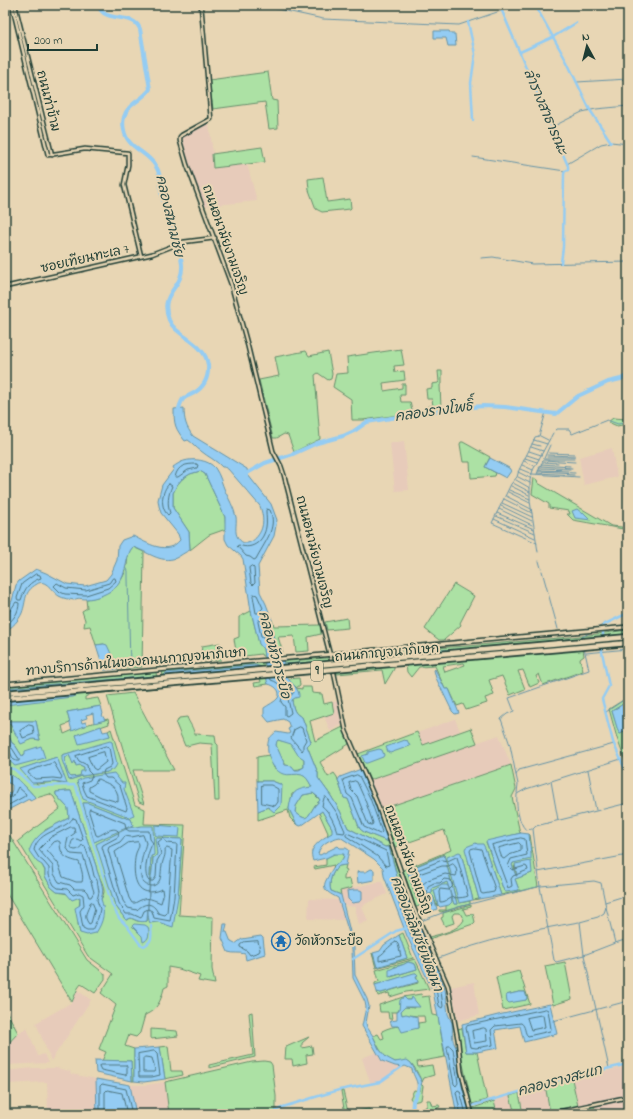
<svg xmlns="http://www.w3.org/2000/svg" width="633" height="1119" font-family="'Indie Flower','Playpen Sans Thai',sans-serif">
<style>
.built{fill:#e7cbba}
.green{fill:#ace1a4;stroke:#668f6c;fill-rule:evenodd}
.water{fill:#94ccf3;stroke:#6593a7;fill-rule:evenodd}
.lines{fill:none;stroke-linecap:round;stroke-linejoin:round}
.shore{stroke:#4e7680;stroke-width:1}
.stream{stroke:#6593a7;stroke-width:1}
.canal{stroke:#94ccf3;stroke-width:2.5}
.river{stroke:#94ccf3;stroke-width:4}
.tertiary-casing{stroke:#1f3d34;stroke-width:5.5}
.secondary-casing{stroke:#1f3d34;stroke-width:6}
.tertiary{stroke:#e8d6b4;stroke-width:2.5}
.secondary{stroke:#e8d6b4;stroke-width:3}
.motorway-bridge-casing{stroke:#1f3d34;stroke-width:8;stroke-linecap:butt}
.motorway-bridge{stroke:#e8d6b4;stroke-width:4.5}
.labels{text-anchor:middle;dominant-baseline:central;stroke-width:4;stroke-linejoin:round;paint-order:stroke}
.shield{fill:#e8d6b4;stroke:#5b6b5a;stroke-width:1}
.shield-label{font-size:12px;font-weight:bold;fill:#1f3d34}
.street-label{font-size:13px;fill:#1f3d34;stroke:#e8d6b4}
.poi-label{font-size:13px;fill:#1f3d34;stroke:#e8d6b4;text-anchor:start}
.water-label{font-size:14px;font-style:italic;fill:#2b4b47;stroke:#e8d6b4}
</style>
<rect width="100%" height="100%" fill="#e8d6b4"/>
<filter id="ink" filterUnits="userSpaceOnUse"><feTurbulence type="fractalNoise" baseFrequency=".025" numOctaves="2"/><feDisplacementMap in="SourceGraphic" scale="8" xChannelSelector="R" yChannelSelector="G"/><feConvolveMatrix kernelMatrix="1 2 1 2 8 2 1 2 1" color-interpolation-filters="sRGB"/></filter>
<g filter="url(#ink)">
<path class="built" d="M209,123L213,154H212L213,168L247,164L257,201L205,206L191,171L182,137Z
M404,441L409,490L395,491L390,443Z
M612,448L617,477L584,485L579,457Z
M337,701L342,725L330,731L324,716L334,713L332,702Z
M455,719L460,731L423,745L417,733Z
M499,735L511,765L382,809L370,780Z
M382,881L387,894L367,903L362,907L368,921L359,925L355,907L343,905L339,891Z
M309,899L338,900L345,920L308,919Z
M474,982L479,1015L458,1021L451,987Z
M77,990L91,1000L51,1061L36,1023L72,1002Z
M27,1028L38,1056L44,1054L48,1063L5,1065V1047L18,1033Z
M377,1052L382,1061L395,1066L403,1067L383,1082L371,1085L362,1058Z
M628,1066V1096L578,1106L572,1079Z
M33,1068H56L70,1071L71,1074L96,1079L97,1114H48L47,1082L5,1084V1071Z
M165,1082L169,1114H136L130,1085H147Z
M545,1085L550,1112L541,1114H523L519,1093Z
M510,1096L515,1114H497L494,1101Z
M625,1100L627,1114H597L595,1105Z"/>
<path class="green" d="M268,72L272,100L277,101L278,128L269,129L265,102L213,109L209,80Z
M262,147L265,162L213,168L212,154Z
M323,177L327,202L350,199L351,208L350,209L322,212L316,209L309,190L308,179Z
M401,349L404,365L394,366L395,372L404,371L405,380L383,383L384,391L402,388V384H405V395H400L401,402H410L412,411H425L428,406H433L432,399H427L426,389L432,388V384L438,383L439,382L438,371H442V384L440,385L441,408L456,407L363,420H352L351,399L333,387L336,374L348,373L347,357Z
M306,351L309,356L328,352L332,374L331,379L328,380L318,373L315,375L320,439L294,452L288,435L284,434L277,438H273L259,380L279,376L275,357Z
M613,418L628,419V424L617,426L608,422Z
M461,442H463L490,457L485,467L496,473L495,476L471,478L470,462H463L460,444Z
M200,471L205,474L225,517L226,529L209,535L190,550L189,532L173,508V493L177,485L182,479L190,474Z
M534,478L537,480L538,483L611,526L622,527L623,529L573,520L567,514H570L569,511L549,508V504L532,494Z
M133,547L144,552L142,667L118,669L104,644L96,645L90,626L84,627L85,620L82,611L87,608L86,599C106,597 123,586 127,565C128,558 127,552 133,547Z
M454,584L474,596L460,623L461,625L444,640H439L425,629Z
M251,611L259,643L263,649L264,656H262L261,654L237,657L234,639L239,637V617Z
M347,618L348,628L327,630L325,622Z
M272,620L274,626L320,625L321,634L308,637L309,651L296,652L294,636L278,637L283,653L278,654L270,623Z
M628,630V645L583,649L584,656L580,659L583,671L543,685L539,674L536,676L539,683L530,687L523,670L518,671L525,689L510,695L502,676L489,680L494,695L485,698L487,703L466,710L463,704L457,706L449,689H445L435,666L419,667L411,677L407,672L406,664L394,665V669L385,684L382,670L337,674L336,671L286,676L330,668L282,665L284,662L289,661L352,656L402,650L468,646L581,636ZM464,663L465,665L445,672L443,666Z
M220,643L221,660L200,661L202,646Z
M260,659H264L268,684L255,686L254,683L261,682L260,678L165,686L162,671L254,663L255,660Z
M156,672L158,688L91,694L85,697V700L98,698L101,706L67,712L70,723L62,726L64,734L85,725L108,719L109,724L76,735L110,736L108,731L111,729L135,805L145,809L144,824L185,825L179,915L213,917L212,969L215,984L198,981L200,976L179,969L168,967V986L164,988C161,1001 157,1010 145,1015L140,1033L136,1037L129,1035L125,1046L134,1049V1081H132L131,1061H102L106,1052L99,1049L116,1005L101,993L113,974L88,956L18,841L60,809L54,797L50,794L36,798C27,789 18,776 5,773V750L13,764L25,754L22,756L15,745L12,743L5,728V724L10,723L21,743L33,739L40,740L36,721H5V685ZM112,742L107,772L82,776L69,780L62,755ZM57,757L61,784L54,782L37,784L21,769ZM68,791H71L96,866C97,875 104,883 104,892C103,900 85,925 80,933L78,924L80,896L57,892L51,887L45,876V871L42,865L45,830L69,818L68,808L56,795V792ZM83,803H87L126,818L131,819L129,826L94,842ZM128,828L151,856L147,921H137L131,918L126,920L115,905L97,844ZM156,838L182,839L178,897L149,920L148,906L153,858L156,856L157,854Z
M299,678L300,685L296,688L302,689V687H311L312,693L322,694L324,704L332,702L334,713L310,721L315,741L343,727L349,744L320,762L328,777L334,773L337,777L344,798L348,799L360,829L364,832L389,842L409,902C397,895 398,875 394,864C392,858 390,852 388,846L385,847L348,828L340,811L331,796L318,778V773L307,746L311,742L310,739L302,717C294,714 293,708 292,700L295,698L296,687L289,682L288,679Z
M133,693L174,770H133L144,804L139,802L107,696Z
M628,697V701L612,711L619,733L620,734L628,730V769L617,738L609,709Z
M187,717C189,723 194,728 194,734L215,735L216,743L218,745L219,801H215L212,744L199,743L187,746H185L176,724L179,718Z
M471,728L477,743L370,780L358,754L417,732L423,745Z
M278,740L291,743L304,759V767C288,776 280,758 276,745V741Z
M69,755L71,759L75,760L76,765H80L84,767V771L80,776L71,777C65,772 66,765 65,758Z
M269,755L274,768L301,774L307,778L312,787L292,794L289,809L297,825L290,818L288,810L258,820V811L268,807L282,785L272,781H257V757Z
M511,765L516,789L512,797L520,833H521L486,842L504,891L519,890L515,879L532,873L514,866L517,876L516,877L512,865L513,863L531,854L529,834L530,835L538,887L501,895L485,848L468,860L479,899L473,900L461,853L447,859L460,903L470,901V904L441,912L439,911V910H446V906L449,904L434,890L438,905L437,906L433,896L431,895L419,902L420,906L416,907L403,870L451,850L444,830L395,847L382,809ZM444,854L457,904H454L447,882L432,888V893L426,895L418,900L416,898L407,870Z
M313,793L320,800C318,803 315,804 314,807C307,818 307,822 295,812L296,806L303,795Z
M322,811L332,828L333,833L327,836L328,833L319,813Z
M5,828L87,960L105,974V979L95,993L81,984L78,988L72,1002L5,891V849L8,847L5,842Z
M340,853L344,854C344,860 338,865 333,868L334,865L315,869L314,867L326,865V858L334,854Z
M346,865L345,869L347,870L344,877V880L350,879L352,888L340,891L341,895L331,891C328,883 332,871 339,866C339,866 345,865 346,865Z
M471,905V907L463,909L466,915L473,914L475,922L473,924L429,939V937C440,934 458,931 464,920L460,913H454L452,916L454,923L445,926L441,918L443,917V913Z
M403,933L413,958L376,968L372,953L377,967L407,958L399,935Z
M415,959L429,989L406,992L390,997L389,993L378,996L377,992L381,993L418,983L416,973L375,985V983L379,981L376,970ZM408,962L415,964L417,969L391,977L394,967L405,964Z
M565,962L572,999L553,1005L545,966Z
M519,971L530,1004L503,1010L496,977ZM519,992H525L527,998L526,1000L516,1001L506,995Z
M421,994L422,997L429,996L432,1015L438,1016L445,1057L417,1062L418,1067L432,1065L434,1075L424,1078L422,1082C419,1076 415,1067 411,1063C407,1059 403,1062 398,1062C384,1062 378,1046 373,1036L378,1034L381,1039L384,1038L382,1031C396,1024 403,1026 418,1028V1023L425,1022L424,1016C416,1017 410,1014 402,1015L401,1011L405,1007L415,1008L412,998L411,1000H407L397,1012H391L392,1019H389L388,1012H380L379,1005L403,997Z
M5,1008L18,1033L5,1047Z
M252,1012L255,1057L209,1068V1065L253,1055L249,1013Z
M462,1028L466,1052H477L487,1100L472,1104L462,1060L457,1029Z
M151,1029L177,1031L178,1036L151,1039Z
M309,1037L302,1043V1048L312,1046L313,1054L306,1055L307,1063L293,1066L292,1059H285L286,1047Z
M168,1046L171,1071H182L183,1075L165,1079L160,1047Z
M264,1061L270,1062L272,1065L276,1096V1114L273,1113L169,1114L165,1082L252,1062Z
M571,1075L578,1106L550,1112L545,1085Z
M421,1084L423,1086L421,1100L413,1102L410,1098L414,1090L420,1091Z
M341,1091H343L348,1112L369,1109L370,1111L362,1113V1114L357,1113L356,1114H345Z
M519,1093L523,1114H515L510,1096Z
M427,1100H430L432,1106L439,1105L440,1107L437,1108L438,1114H426L424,1108L427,1106Z
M494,1101L497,1114H475L473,1108Z
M594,1106L595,1113L567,1114V1111L569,1110Z"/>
<path class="water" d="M434,31H449L451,34H455L456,46H448L446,38H434Z
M184,408C184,420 186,427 193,436L247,469L248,475L271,504L277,520L274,536L258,566L260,592L266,604L272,620L270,623L278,656L284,662L283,664L327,661L331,668L287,676C290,684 300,688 299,697L295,698L292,700C293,708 294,714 302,717L310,739L311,742L307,746L318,773V778L331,796L340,811L348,828L385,847H389L402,895L406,900L409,902L431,953L429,954L431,957L433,956L442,976L440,977C447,988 446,1001 448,1014C449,1017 451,1020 452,1023C453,1031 451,1040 456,1047L462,1084V1086L470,1114H440L456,1110L433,991L407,936L384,876L383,868L374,859L340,837C330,839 320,844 318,854L320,855L338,846L340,848H346L349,850L346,865C345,865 339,866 339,866C332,871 328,883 331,891L341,895L354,948L355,975L367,999L369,1006L366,1023L367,1027L373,1036L379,1049L386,1057L395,1062L407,1060L411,1063L422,1082L419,1091L417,1090C419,1081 413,1077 412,1069L405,1066L403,1067L395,1066L382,1061L362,1026L366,1007L365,1002L353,978L352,949L349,933L338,898C327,892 320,889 328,877C329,874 331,871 333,868C337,863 344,861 344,854H334L326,858L313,861C312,858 311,854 312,851C315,843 325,837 332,833V828L322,811L301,826L297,825L289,809C291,792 295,789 312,787C309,782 307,777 302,775C296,773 289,776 283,774C270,769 265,750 269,739C271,736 274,734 276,732L288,734L290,733L288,729L290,728L288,722L283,719L269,722L264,716V708C268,705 275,702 278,698C282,691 274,685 268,684L267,681L263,649L259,644L251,611L243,559L241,556L228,545L225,539V517L205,474L200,471L190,474L182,479L177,485L173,493V508L189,532L190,550C185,552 180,556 176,558C160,564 147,551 133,547C125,554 128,574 117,586C110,593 96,599 86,599C81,599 78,597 74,600C69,599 64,599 59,596C52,592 46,578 37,584C23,592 27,600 22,613C19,620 12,628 5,631V611L12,601L16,585L19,581L36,569L46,573L67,584L85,586L106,580L111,574L117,560L118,546L122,540L133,536C147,543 167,556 180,540L178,534L161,513L159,506L158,500L162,485L174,469L173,467C176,465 180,462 184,461C193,458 209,460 215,468C220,475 222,484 225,491C229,499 234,508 236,517C237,524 234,532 238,538C247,551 260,536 262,527C264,520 262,512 260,506L228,469L224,467H222C216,460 208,457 201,451C196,448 193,443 188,440L185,441C175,428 174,425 174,409ZM278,740L291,744L298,755L304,759V767L299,770H295L292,766L285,765L276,745L277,741ZM313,793L318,797L320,800C318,803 315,805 314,807C307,818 307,822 295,812L296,806L303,795Z
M490,458L509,468L511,471L506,478L485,467Z
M577,509L582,513L583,512L591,520L575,518L572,511Z
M628,634V644L336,670L334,661L336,659L393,655L441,650L485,648L549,641Z
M104,644L107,645L118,669L104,670L96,645Z
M255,665L262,667L264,671L263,678L164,682V675L166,673Z
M435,669L445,689H449L459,713L455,714L452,711L436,678L434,670Z
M154,676L155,678V687L86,692L72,697L56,699L5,705V688Z
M628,701V730L620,734L618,731L612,711Z
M101,706L103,714L102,715L105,720L94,723L93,713L86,715L87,718L81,720L82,723L86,722L87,725L72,731L67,712Z
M5,721H36L40,740L33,739L21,744L10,724H5Z
M101,726L103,732L108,731L110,736L79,744L76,735Z
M5,728L12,743L15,745L22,756L25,754V751L41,746L45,758L15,766C3,758 5,741 5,728Z
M405,740L406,741L407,740L410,746L390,753L388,752L386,747Z
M110,741L112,742L117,764L115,768L107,772L82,776L69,780L62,760V755ZM69,755L71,759L73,764L75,761L76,766L80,765L84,767V771H81L80,776L71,777C66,773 66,765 65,758Z
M379,749L382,750L384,755L383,757L367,763H365L362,756L368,754V752Z
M57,757L67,784L54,782L32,783L20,769Z
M361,769L373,797L389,842L364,832L360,829L348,799L344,798L338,780L340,777Z
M5,773C18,776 27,789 36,798L30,801L29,799L6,811L5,793L10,794L12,790V785L9,783H5Z
M114,773L122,783H125L124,789L134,815L129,817L83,799L77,781L83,778Z
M257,781H272L282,785L281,805L274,812L268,807L258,811Z
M68,791H71L96,866C98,878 106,886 101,899C106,912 103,922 96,933L87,935L80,933L75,908L80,905V897L72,900L66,893L57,892L51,887L45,876V870L42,865L37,862L29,851C35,833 53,826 69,818L68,808L56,795V792Z
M83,803H88L126,818L131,819L133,825L94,842Z
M155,825L178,827L180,828L179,837L157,836L155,835Z
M142,826H153L154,853V855L151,856L147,921C140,923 136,920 131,918L126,920L115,905L96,844L128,828Z
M521,833L529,834L531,854V859L513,863L512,865L516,876H517L515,864L531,861L532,873L515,879L519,890L506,892L504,891L486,841Z
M155,838L182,839L178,897L173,927L158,922L150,923C144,912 153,873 153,858L156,856L157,854Z
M476,843L477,844H483L485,848L501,895L479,899L465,849L466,847Z
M459,852L461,853L473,900L459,903L447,859V857Z
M444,855L457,904H454L447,882L432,888V893L426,895L418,900L407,870Z
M371,869L374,870V880L358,883L357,873L358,870L360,872H366Z
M442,885H447L449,888L452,902L449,905L440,907L438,905L434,890Z
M354,890H360L362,891V900L359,902L352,903L348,899L347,891Z
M431,895L433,896L437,909L428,913H423L420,906V900Z
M134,924L145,925L148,927C150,933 149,940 143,942L142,936L132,926Z
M224,924H227L225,932H227L231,942L235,944L242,939L261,936L263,938L265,954L246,960L245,954C239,952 234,954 228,952L222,938Z
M399,935L407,958L377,967L373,953L380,951L384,945Z
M408,962L415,964L417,969L389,977V970C395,966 403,966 408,962Z
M414,973H416L418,975L416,976L418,982L381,993L377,992L375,985Z
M519,992H525L527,998L526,1000L509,1003L507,1001L506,995Z
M404,997L407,1000H411L412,997L420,1007H405L401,1011L402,1015L406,1014L417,1017L418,1028L402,1032L399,1026H392L390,1021L397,1020V1012L399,1011L400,1000Z
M550,1004L557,1034L524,1042L520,1026L495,1030L498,1048L477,1052H466L462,1024L498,1015Z
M160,1047L165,1079L144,1082L134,1081V1049Z
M95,1060L131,1061L132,1081L96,1073Z
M96,1079L130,1085L136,1114H97Z"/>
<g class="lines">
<path class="shore" d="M196,464L198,465L197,468L188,470L178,477H175C178,465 186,464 196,464Z
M169,484L172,486C168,495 167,504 170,513L168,515C160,508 161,491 169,484Z
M267,509L270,510C278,528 264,543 256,559L254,560L250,557L246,556L237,546L239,545C253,551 264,540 266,527C267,522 266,516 266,511Z
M252,566L254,568L255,583L253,585L251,583L249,568Z
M36,574L40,575L41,578C29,582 25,588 21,600H18L17,598L22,584Z
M113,578H115L116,581L108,588L86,595L65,594L60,592L54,586L57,583L66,588L86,590L109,583Z
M254,594L257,595L263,608L258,613H256L253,596Z
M5,613L9,612L16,602L19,603C19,613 13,620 5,626
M259,620L266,623L269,633L268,636L263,637L261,636L258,622Z
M270,678L271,680C282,683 284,692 281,702L285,707V715L287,716L291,713L288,699L294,692L286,684L283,677
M29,725L33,726L34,734L23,738L20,731Z
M300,727L302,728L306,740L303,745V750L302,751L291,738L294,730Z
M5,738L10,748H12L19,759V761H16L13,759L9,749L5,750
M106,746L109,747L112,764L110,767L104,770L103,774L106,778H111L120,786L127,808L126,811L87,796L84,790L82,783L90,780L92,775L88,771L87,765L79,761L76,756Z
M104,752L106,762L96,770L93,768L88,757Z
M54,763L62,777L61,779L53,778L35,779L28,773L29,771Z
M357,775L359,776L370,798L382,832L380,834L364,827L352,798L347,794L343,780Z
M98,779C109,785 119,785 118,802L101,797L89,791V787L94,784Z
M355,781L357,782L365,800L373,823L372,825L368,824L357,796L351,790L349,783Z
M262,785H271L278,789V802L275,806L262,803Z
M5,797L8,798L13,797L18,787L26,794L25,796L5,807
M326,797L337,813L345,831L344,833L337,832C335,824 329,811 322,806L324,798Z
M90,809L125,823L126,829L129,831H149L150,839L153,843C148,850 142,874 149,881H153L156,877L157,861L161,854L158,842L163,838L167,843L177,844L174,897L170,921L154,918L152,911L148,909L144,911L141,918L132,914H126L119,903L102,847L103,845L118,837L119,832C114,825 105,833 98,836L96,835L89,812Z
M73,818L76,819L83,839L81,841L77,839L73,840C67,848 76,855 82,845L85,846L92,867L94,876L97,880L99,892L97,900L100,909L98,918L92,930H87L83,928L80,911L84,905L83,895L79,893L73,895L67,889L58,888L54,885L49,875V868L44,862L39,858L34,850C38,830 65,831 73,818Z
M71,827H74L75,833L68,838L66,847L71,854L83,855L94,892L91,897H89L87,892L84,889H74L70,885L59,882L54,874L53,866L39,850L40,848L51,837Z
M347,833L386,851L389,865L386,866L377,856L346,836V834Z
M143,835L146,843C143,854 132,887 153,886C163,882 160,874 162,865C163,859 166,856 165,849L167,848L172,850L167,913L165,915L158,913C153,902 145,902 137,910L128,908L123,901L108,850L109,847L120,842L125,836L131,837Z
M521,838L525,839L527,855L511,859L508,866L512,870L525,866L527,867L528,870L513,876L511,879L512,886L508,888L492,845Z
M58,841L60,842C60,857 67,859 79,862C81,868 84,876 82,882H76L63,877L58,863L47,850L54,842Z
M138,842L139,844C139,848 137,850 136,853C133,866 132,892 150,892C155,892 159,890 162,889L163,896L161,903C149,898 147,896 135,903H132L129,898L115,852L128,843Z
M519,843L521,845V851L509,855L504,859L502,858L499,850V848Z
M475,848L481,849L495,889L494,892L483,894L481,893L470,851L471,849Z
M457,857L468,896C461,899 453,897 450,898C445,901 445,902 440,902L439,892L440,889L449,890L453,886L451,880L444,879L440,883H434L428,886L427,896L433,904L432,907L426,909L424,904V899L419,894L412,872L442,860L447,861Z
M453,864C456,865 458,873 456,876L445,874L428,880L423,884L421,883L418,876L419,874L442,866H448Z
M401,901L406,905L426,951V956L431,961L437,974L436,978L440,984L443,1006L442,1008L439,1006L436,989L411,935L399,904Z
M92,902L95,909L91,923L89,924C82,915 88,912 90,903Z
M258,941L260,950L259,952L250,955L247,951L240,947V945L244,942Z
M396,942L398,944L401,956L379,961V956C385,953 388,946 396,942Z
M546,1009L548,1010L551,1029L550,1031L528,1036C524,1033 526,1026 521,1023L495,1026L491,1030L493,1045L476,1048L470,1047L466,1028L467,1026Z
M543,1015L545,1027L531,1030L527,1018Z
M484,1028L486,1029L487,1041L474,1043L472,1031Z
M448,1046H450L453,1049L458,1083L456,1086L454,1084L447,1048Z
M155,1051L157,1053L160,1075L152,1077H139L138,1054Z
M145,1057L152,1058L155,1070L154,1072H143V1059Z
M101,1065H126L127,1067V1074L125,1075L101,1070L99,1066Z
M100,1114V1086L102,1084L126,1089L132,1114
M105,1114V1092L107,1090L122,1093L127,1114
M456,1114L460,1110L456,1092L458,1090L460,1091L466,1114"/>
<path class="stream" d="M259,5L323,19L459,25L518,5
M577,82L628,79
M552,127L582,112L596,109L628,106
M473,157L565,171
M567,164L601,144L611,142L628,144
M481,258L493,257L532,264L628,262
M556,430L557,429H569L572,434L607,420L618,424L628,422
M540,436L548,440
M534,440L547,444
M532,444L540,446
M531,447L543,451
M529,451L541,455
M549,453L574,454
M527,455L539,459
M547,455L575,456
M547,457H574
M525,458L537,462
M545,459H574
M544,460L575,462
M524,461L535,466
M543,462L558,463
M541,464L570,466
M522,465L533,470
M540,466L572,468
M539,468L570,469
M520,469L532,474L579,477
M539,470L568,471
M538,471L575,473
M518,472L530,478
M538,473L574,475
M537,474L550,445
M518,477L530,483
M516,480L530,488
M513,483L530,492
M511,486L529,495
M509,490L530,499
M508,492L530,503
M506,496L531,509
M504,499L532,513
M502,503L532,517
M501,506L532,521
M499,509L532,525
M497,513L534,529
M496,516L535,533
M494,519L535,538
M537,543L492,523L511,484L517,477L519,470L533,442L535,437L539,436L546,412
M538,552L530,501V480L533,470L553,433
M539,561L541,568
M126,567L128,571V578L130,666
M542,571L558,629
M597,628L603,625
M582,639V637L591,632
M586,653L628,649
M606,712L628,697
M588,770L596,810
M516,775L510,745L501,719L507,714L514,711L509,698L589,670L584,648
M551,781L558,820
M517,793L518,784L516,775L519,770L614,744
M532,829L526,830C518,822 516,805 517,794L526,789L621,759
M538,872L628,855
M605,902L628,895
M606,907L615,943L628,939
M421,921L458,907L541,886L594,881L601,883L606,907L604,913L598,917L580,922L584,955L609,1068
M615,943L584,955L556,962L554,960L540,887L533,829L536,826L628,803
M439,958C484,940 532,930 579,922
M553,1021L628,1001"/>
<path class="canal" d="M535,5L567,62L590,110L611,142
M538,10L549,5
M502,11L568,166V170L565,171L564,174L563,247L561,263
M468,22L475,54L471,83L473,120
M520,52L553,37L576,23
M603,639V625L628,613
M602,646V652L609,686L602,699L613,742L628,776
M5,764L8,768L14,769L33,786L74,785L76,787L112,905L119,918L127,926L140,944L144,946C154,940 151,935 151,926
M353,959L396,931L407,928
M468,1107L570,1077L628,1064
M268,1114L273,1113L283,1107L312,1098L339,1090L380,1082L400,1068L402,1066"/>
<path class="river" d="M98,5C105,25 133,11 140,29L150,89C143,100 127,104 124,117C123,121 123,126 124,130C127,148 146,151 155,165C161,173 160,182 161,191C166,216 179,239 182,264C184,290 158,291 169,320C176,337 205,342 208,365C209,378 204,387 194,393C191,395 186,396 183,399C180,403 179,408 178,413
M244,475L265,463L293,454L317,443L343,436L354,431L367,422L434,411L483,406L505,407L556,414L578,396L608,382L621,379L628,375
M412,1114L413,1101L418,1091L419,1086"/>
<g class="tertiary-casing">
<path id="tertiary" d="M12,5L48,155L85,149L128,153V165L124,185L141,256
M15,5L52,155
M201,5L211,119L182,135L180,137V141L187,165L231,284L248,347L273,451L281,466L284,475L332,663
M5,287L152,254L183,242L215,238
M333,668L346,731L377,803L413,906L448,986L458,1040L461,1071L472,1114
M548,1114L628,1097"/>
</g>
<g class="secondary-casing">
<path id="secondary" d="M5,684L628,627"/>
</g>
<use href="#tertiary" class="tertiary"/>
<use href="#secondary" class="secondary"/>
<g class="motorway-bridge-casing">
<path id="motorway-bridge" d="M5,693L628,637
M5,698L628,643"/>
</g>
<use href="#motorway-bridge" class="motorway-bridge"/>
</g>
</g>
<defs>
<g id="temple-ring" transform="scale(1)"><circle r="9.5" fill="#e8d6b4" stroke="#1f6fb2" stroke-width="1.5"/><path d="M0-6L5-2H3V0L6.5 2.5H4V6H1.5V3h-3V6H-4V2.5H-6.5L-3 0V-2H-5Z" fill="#1f6fb2"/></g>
</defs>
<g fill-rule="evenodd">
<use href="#temple-ring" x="281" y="941"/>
</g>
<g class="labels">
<rect class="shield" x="311" y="661" width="12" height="20" rx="3"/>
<g class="shield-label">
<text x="317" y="671">9</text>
</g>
<g class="street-label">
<text transform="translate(48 101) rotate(76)">ถนนท่าข้าม</text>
<text transform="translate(225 240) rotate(71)">ถนนอนามัยงามเจริญ</text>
<text transform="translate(85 259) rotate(-13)">ซอยเทียนทะเล 7</text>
<text transform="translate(314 552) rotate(76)">ถนนอนามัยงามเจริญ</text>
<text transform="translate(387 653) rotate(-5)">ถนนกาญจนาภิเษก</text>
<text transform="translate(136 662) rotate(-5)">ทางบริการด้านในของถนนกาญจนาภิเษก</text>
<text transform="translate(408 860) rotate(70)">ถนนอนามัยงามเจริญ</text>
</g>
<g class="poi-label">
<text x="295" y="941">วัดหัวกระบือ</text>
</g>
<g class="water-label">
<text transform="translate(545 112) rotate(67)">ลำรางสาธารณะ</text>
<text transform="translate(169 216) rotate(77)">คลองสนามชัย</text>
<text transform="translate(434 412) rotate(-8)">คลองรางโพธิ์</text>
<text transform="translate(274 655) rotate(75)">คลองหัวกระบือ</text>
<text transform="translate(416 934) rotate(69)">คลองเฉลิมชัยพัฒนา</text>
<text transform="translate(560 1081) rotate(-15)">คลองรางสะแก</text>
</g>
</g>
<rect width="633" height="1119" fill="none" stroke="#e8d6b4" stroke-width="20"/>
<rect x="10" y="10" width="613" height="1099" fill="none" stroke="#1f3d34" stroke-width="1.5" filter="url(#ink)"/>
<g transform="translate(587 46) rotate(353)" stroke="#e8d6b4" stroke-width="3" paint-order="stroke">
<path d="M0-3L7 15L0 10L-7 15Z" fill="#1f3d34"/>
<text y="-6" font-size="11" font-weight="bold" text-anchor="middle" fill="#1f3d34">N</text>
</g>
<path d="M28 44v6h69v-6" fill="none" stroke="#1f3d34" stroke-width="2"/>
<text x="34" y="44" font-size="12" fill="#1f3d34" stroke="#e8d6b4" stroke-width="3" paint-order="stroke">200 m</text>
</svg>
